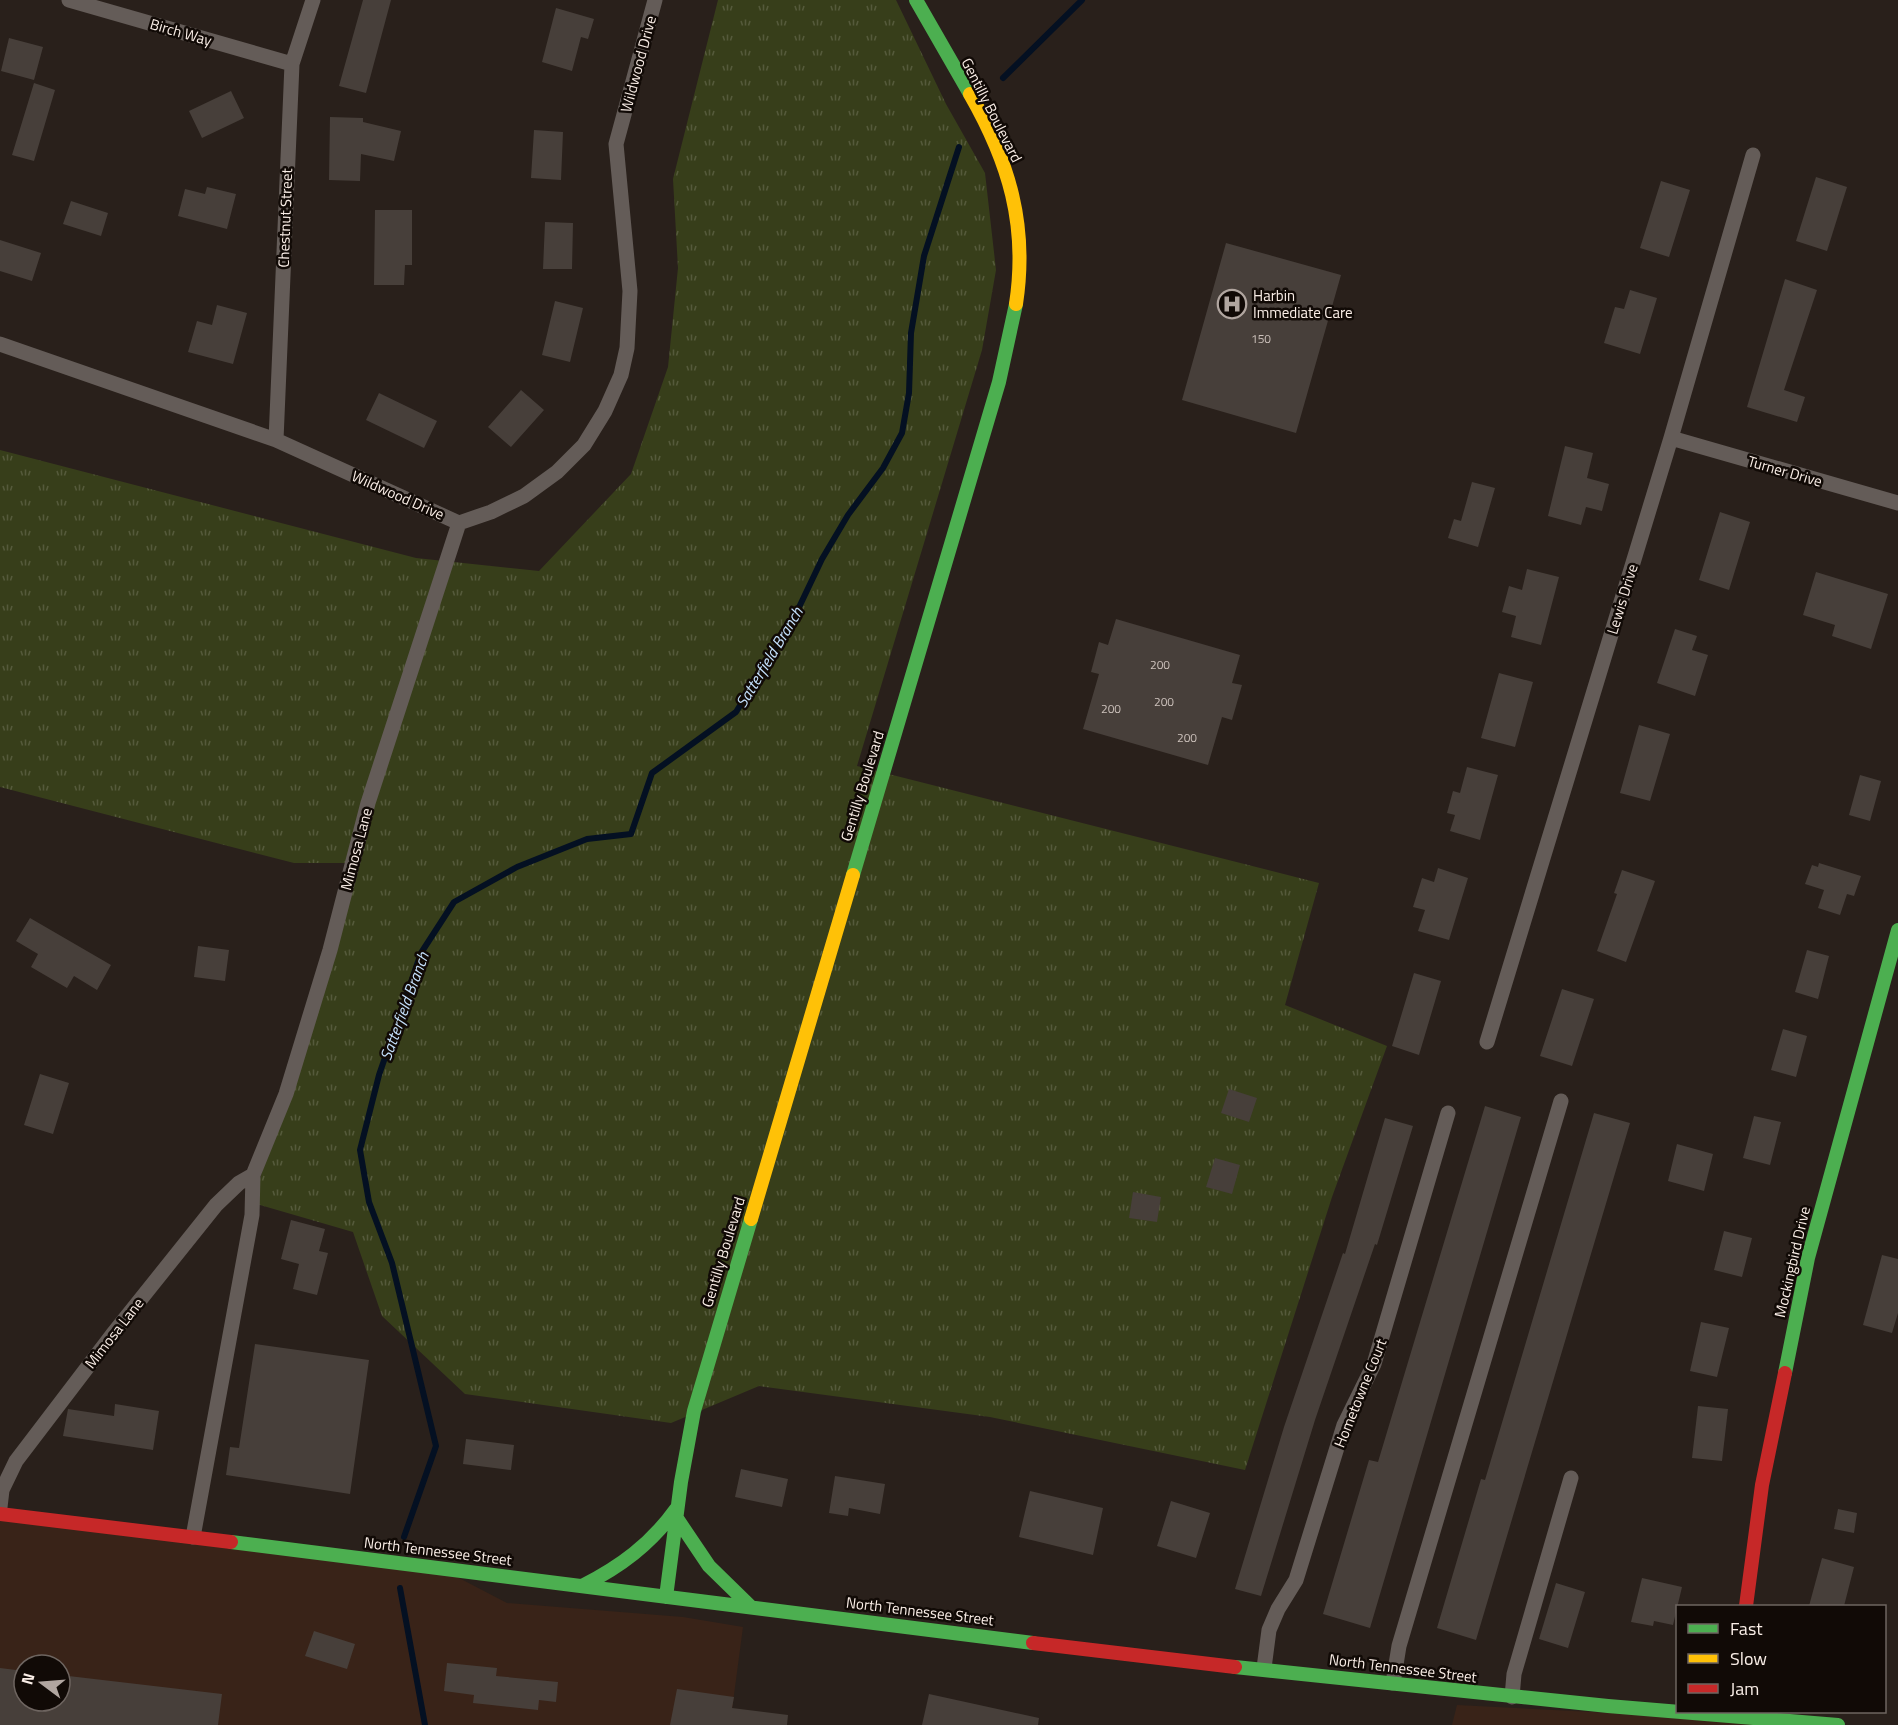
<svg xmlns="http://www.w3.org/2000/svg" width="1898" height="1725" font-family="'Titillium Web',sans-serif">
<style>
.built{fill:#392318;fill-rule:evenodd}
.grass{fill:url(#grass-tufts)}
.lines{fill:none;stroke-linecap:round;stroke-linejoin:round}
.stream{stroke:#041022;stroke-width:6}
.building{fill:#473f3a}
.street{stroke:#645c58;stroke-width:15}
.fast{stroke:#4caf50;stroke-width:14}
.slow{stroke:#ffc107;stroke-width:14}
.jam{stroke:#c62828;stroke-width:14}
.labels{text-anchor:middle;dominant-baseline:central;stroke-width:5;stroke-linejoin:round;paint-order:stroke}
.number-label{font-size:12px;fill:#cdc2bc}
.street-label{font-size:15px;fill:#faeee7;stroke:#110a06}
.poi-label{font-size:15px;fill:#faeee7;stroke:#110a06;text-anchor:start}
.water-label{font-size:16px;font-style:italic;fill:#c6e2fe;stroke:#110a06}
</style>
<defs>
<pattern id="grass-tufts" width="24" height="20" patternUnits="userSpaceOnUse" patternTransform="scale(1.5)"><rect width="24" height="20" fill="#373e1a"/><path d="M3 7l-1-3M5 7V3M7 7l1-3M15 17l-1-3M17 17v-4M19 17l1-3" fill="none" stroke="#555a3b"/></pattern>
</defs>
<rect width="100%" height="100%" fill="#29201b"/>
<path class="built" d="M0,1514L438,1567L507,1603L683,1617L743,1627L730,1725H0ZM24,1665H60V1701H24Z
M1457,1705L1846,1725H1452Z"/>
<path class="grass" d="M718,0H896L946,104L985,173L996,270L982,350L857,766L1319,883L1285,1005L1387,1046L1332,1197L1245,1470L990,1417L759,1386L671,1423L465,1394L382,1316L353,1232L253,1203L352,863H294L0,787V450L416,558L539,571L631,474L668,367L678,268L673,179Z"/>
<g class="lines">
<path class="stream" d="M1003,78L1082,0
M404,1537L436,1446L392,1263L369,1202L360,1150L379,1075L421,953L454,902L517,867L587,839L631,834L652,773L736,712L792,622L822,559L848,515L883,468L902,433L909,393L911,333L924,256L959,147
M400,1588L425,1725"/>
</g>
<path class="building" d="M363,0H391L366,93L339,86Z
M556,8L594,19L588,39L581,37L572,71L542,62Z
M9,38L43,47L34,80L1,71Z
M34,83L55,90L34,161L12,155Z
M231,91L244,118L202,138L189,111Z
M330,117L363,118V122L401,131L394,161L361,154L360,181L329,180Z
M534,130L563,132L561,180L531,178Z
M1816,177L1847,187L1827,251L1796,241Z
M1661,181L1690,190L1669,257L1640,248Z
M207,187L236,194L227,229L178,216L185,189L205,194Z
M71,201L108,213L101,236L63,224Z
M375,210H412V265H405L404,285H374Z
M545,222L573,223L572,269H543Z
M0,240L41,253L32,281L0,271Z
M1226,243L1341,275L1296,433L1182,400Z
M1785,279L1817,290L1784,390L1805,397L1797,422L1747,407Z
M1630,290L1657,298L1640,354L1604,343L1615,307L1624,309Z
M555,301L583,308L570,362L542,355Z
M217,305L247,313L233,364L188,352L197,321L212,325Z
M521,390L544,410L511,447L488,427Z
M379,393L437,421L424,448L366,420Z
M1565,446L1593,453L1587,478L1609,484L1602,511L1586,507L1581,525L1548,516Z
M1472,482L1495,488L1478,547L1448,538L1454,519L1461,521Z
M1720,512L1750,522L1729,590L1699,580Z
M1527,569L1559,577L1541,645L1511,637L1516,616L1502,612L1509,586L1522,590Z
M1816,572L1888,594L1871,649L1832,636L1835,625L1803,615Z
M1116,619L1240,655L1232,683L1242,685L1232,720L1222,717L1208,765L1083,729L1099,674L1091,672L1099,642L1108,645Z
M1675,629L1697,636L1692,650L1708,655L1695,696L1657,683Z
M1499,673L1533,682L1515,747L1481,738Z
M1639,725L1670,734L1650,801L1620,793Z
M1467,767L1498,775L1480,840L1450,831L1455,815L1447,813L1453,791L1460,793Z
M1860,775L1881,781L1870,821L1849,815Z
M1819,863L1861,876L1854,896L1847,894L1840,915L1818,908L1824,890L1805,884L1812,865L1818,867Z
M1438,868L1468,878L1449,940L1418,931L1425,910L1413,907L1422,878L1434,882Z
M1622,870L1655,881L1626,962L1597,951L1617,894L1614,893Z
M30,918L111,965L97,990L74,976L67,988L31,967L38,954L16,941Z
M198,946L229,950L225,981L194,977Z
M1807,950L1829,956L1818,999L1795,992Z
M1414,973L1441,981L1419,1055L1392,1046Z
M1562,989L1594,999L1572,1066L1540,1056Z
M1783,1029L1807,1036L1796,1077L1771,1070Z
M40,1074L69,1083L53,1134L24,1125Z
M1229,1089L1257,1098L1249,1122L1221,1113Z
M1485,1106L1521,1117L1370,1628L1323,1614L1369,1460L1378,1462Z
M1594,1113L1630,1123L1476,1640L1437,1628L1481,1479L1485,1480Z
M1754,1116L1781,1122L1770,1165L1743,1158Z
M1385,1118L1413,1126L1377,1245L1375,1244L1315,1420L1261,1596L1235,1589L1284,1427L1343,1253L1345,1254Z
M1677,1144L1713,1154L1704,1191L1668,1181Z
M1215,1158L1240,1165L1232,1194L1206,1187Z
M1133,1192L1161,1197L1157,1222L1129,1218Z
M291,1220L325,1229L319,1251L328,1253L317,1295L293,1289L299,1264L281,1259Z
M1724,1231L1752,1238L1742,1277L1714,1270Z
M1882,1255L1898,1259V1313L1892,1333L1863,1325Z
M1701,1322L1729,1328L1717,1377L1690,1371Z
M255,1344L369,1360L350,1494L226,1475L230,1447L239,1448Z
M115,1404L159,1411L153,1450L63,1436L68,1409L114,1416Z
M1698,1406L1728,1409L1722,1461L1692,1458Z
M466,1439L514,1445L511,1470L463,1464Z
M741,1469L788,1479L782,1507L735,1497Z
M835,1476L885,1484L880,1514L849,1508L848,1516L829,1513Z
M1030,1491L1103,1508L1093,1555L1019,1537Z
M1171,1501L1210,1513L1196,1558L1157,1546Z
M1838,1509L1857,1513L1854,1533L1834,1529Z
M1822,1558L1854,1567L1844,1606H1809Z
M1642,1578L1682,1587L1673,1625L1654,1621L1653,1626L1631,1622Z
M1556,1583L1585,1592L1568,1648L1539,1639Z
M314,1631L355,1644L347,1669L305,1656Z
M447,1663L497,1668L496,1676L558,1682L556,1702L539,1700L538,1710L473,1703L474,1695L444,1691Z
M0,1668L24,1671V1701H60V1675L222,1694L218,1725H0Z
M677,1689L734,1697L732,1708L788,1715L787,1725H670Z
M929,1694L1039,1718L1038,1725H922Z"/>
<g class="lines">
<path class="street" d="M69,0L292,64
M0,344L276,440L459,523L491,512L524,496L557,472L584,445L605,411L621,375L627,348L630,291L616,144L655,0
M1671,438L1898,503
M276,440L292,64L313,0
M1487,1042L1671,438L1753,155
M0,1507L2,1490L16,1461L112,1335L216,1205L239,1183L253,1175
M193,1537L252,1215L253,1175L286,1094L330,950L368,803L459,523
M1264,1668L1269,1630L1278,1609L1296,1580L1344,1425L1374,1364L1448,1113
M1393,1683L1399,1646L1561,1101
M1512,1697L1514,1674L1571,1478"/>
<path class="fast" d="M916,0L970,94
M853,875L999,382L1016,304
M1785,1373L1808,1258L1898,930
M676,1517L709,1566L751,1607
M231,1542L1033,1643
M582,1586C620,1567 651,1544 676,1509
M666,1597L681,1482L694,1411L751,1219
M1235,1667L1608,1706L1838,1725"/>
<path class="slow" d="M970,94C1009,162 1028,225 1016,304
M751,1219L853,875"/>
<path class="jam" d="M0,1514L231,1542
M1746,1606L1762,1485L1785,1373
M1033,1643L1235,1667"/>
</g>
<defs>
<g id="hospital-ring" transform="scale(1.5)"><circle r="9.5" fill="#110a06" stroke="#b1a6a0" stroke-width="1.5"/><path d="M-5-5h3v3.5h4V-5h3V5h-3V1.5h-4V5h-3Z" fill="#b1a6a0"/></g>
</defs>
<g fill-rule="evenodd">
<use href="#hospital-ring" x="1232" y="304"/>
</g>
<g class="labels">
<g class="number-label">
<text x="1261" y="338">150</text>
<text x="1160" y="664">200</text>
<text x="1164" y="701">200</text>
<text x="1111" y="708">200</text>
<text x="1187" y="737">200</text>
</g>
<g class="street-label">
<text transform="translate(181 32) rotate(16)">Birch Way</text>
<text transform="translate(638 64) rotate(-75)">Wildwood Drive</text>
<text transform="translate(992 110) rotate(63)">Gentilly Boulevard</text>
<text transform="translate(285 218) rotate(-88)">Chestnut Street</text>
<text transform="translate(1785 471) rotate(16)">Turner Drive</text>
<text transform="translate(398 495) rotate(24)">Wildwood Drive</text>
<text transform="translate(1622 599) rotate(-73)">Lewis Drive</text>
<text transform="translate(862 786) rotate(-73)">Gentilly Boulevard</text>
<text transform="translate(356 849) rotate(-75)">Mimosa Lane</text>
<text transform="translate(723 1252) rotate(-73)">Gentilly Boulevard</text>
<text transform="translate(1792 1262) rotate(-77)">Mockingbird Drive</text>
<text transform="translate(114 1333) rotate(-52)">Mimosa Lane</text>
<text transform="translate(1360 1393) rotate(-68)">Hometowne Court</text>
<text transform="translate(438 1551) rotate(7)">North Tennessee Street</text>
<text transform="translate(920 1611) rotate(7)">North Tennessee Street</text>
<text transform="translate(1403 1668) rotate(7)">North Tennessee Street</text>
</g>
<g class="poi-label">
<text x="1253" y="295">Harbin<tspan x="1253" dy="17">Immediate Care</tspan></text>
</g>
<g class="water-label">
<text transform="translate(769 657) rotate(-59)">Satterfield Branch</text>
<text transform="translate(404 1006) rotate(-70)">Satterfield Branch</text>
</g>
</g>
<rect x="1676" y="1605" width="210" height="108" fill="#110a06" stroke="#6e6560" stroke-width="1.5"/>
<rect x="1688" y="1624" width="30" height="9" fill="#4caf50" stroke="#6e6560" stroke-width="1.5"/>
<text x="1730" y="1635" font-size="18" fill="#faeee7">Fast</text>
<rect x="1688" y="1654" width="30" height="9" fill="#ffc107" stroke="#6e6560" stroke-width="1.5"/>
<text x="1730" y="1665" font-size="18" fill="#faeee7">Slow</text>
<rect x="1688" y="1684" width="30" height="9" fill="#c62828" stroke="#6e6560" stroke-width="1.5"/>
<text x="1730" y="1695" font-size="18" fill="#faeee7">Jam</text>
<g transform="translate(42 1683) rotate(286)"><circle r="28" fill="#110a06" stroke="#6e6560" stroke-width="1.5"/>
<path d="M0-4.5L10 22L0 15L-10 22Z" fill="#b1a6a0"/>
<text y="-9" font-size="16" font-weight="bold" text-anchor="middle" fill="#faeee7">N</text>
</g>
</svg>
